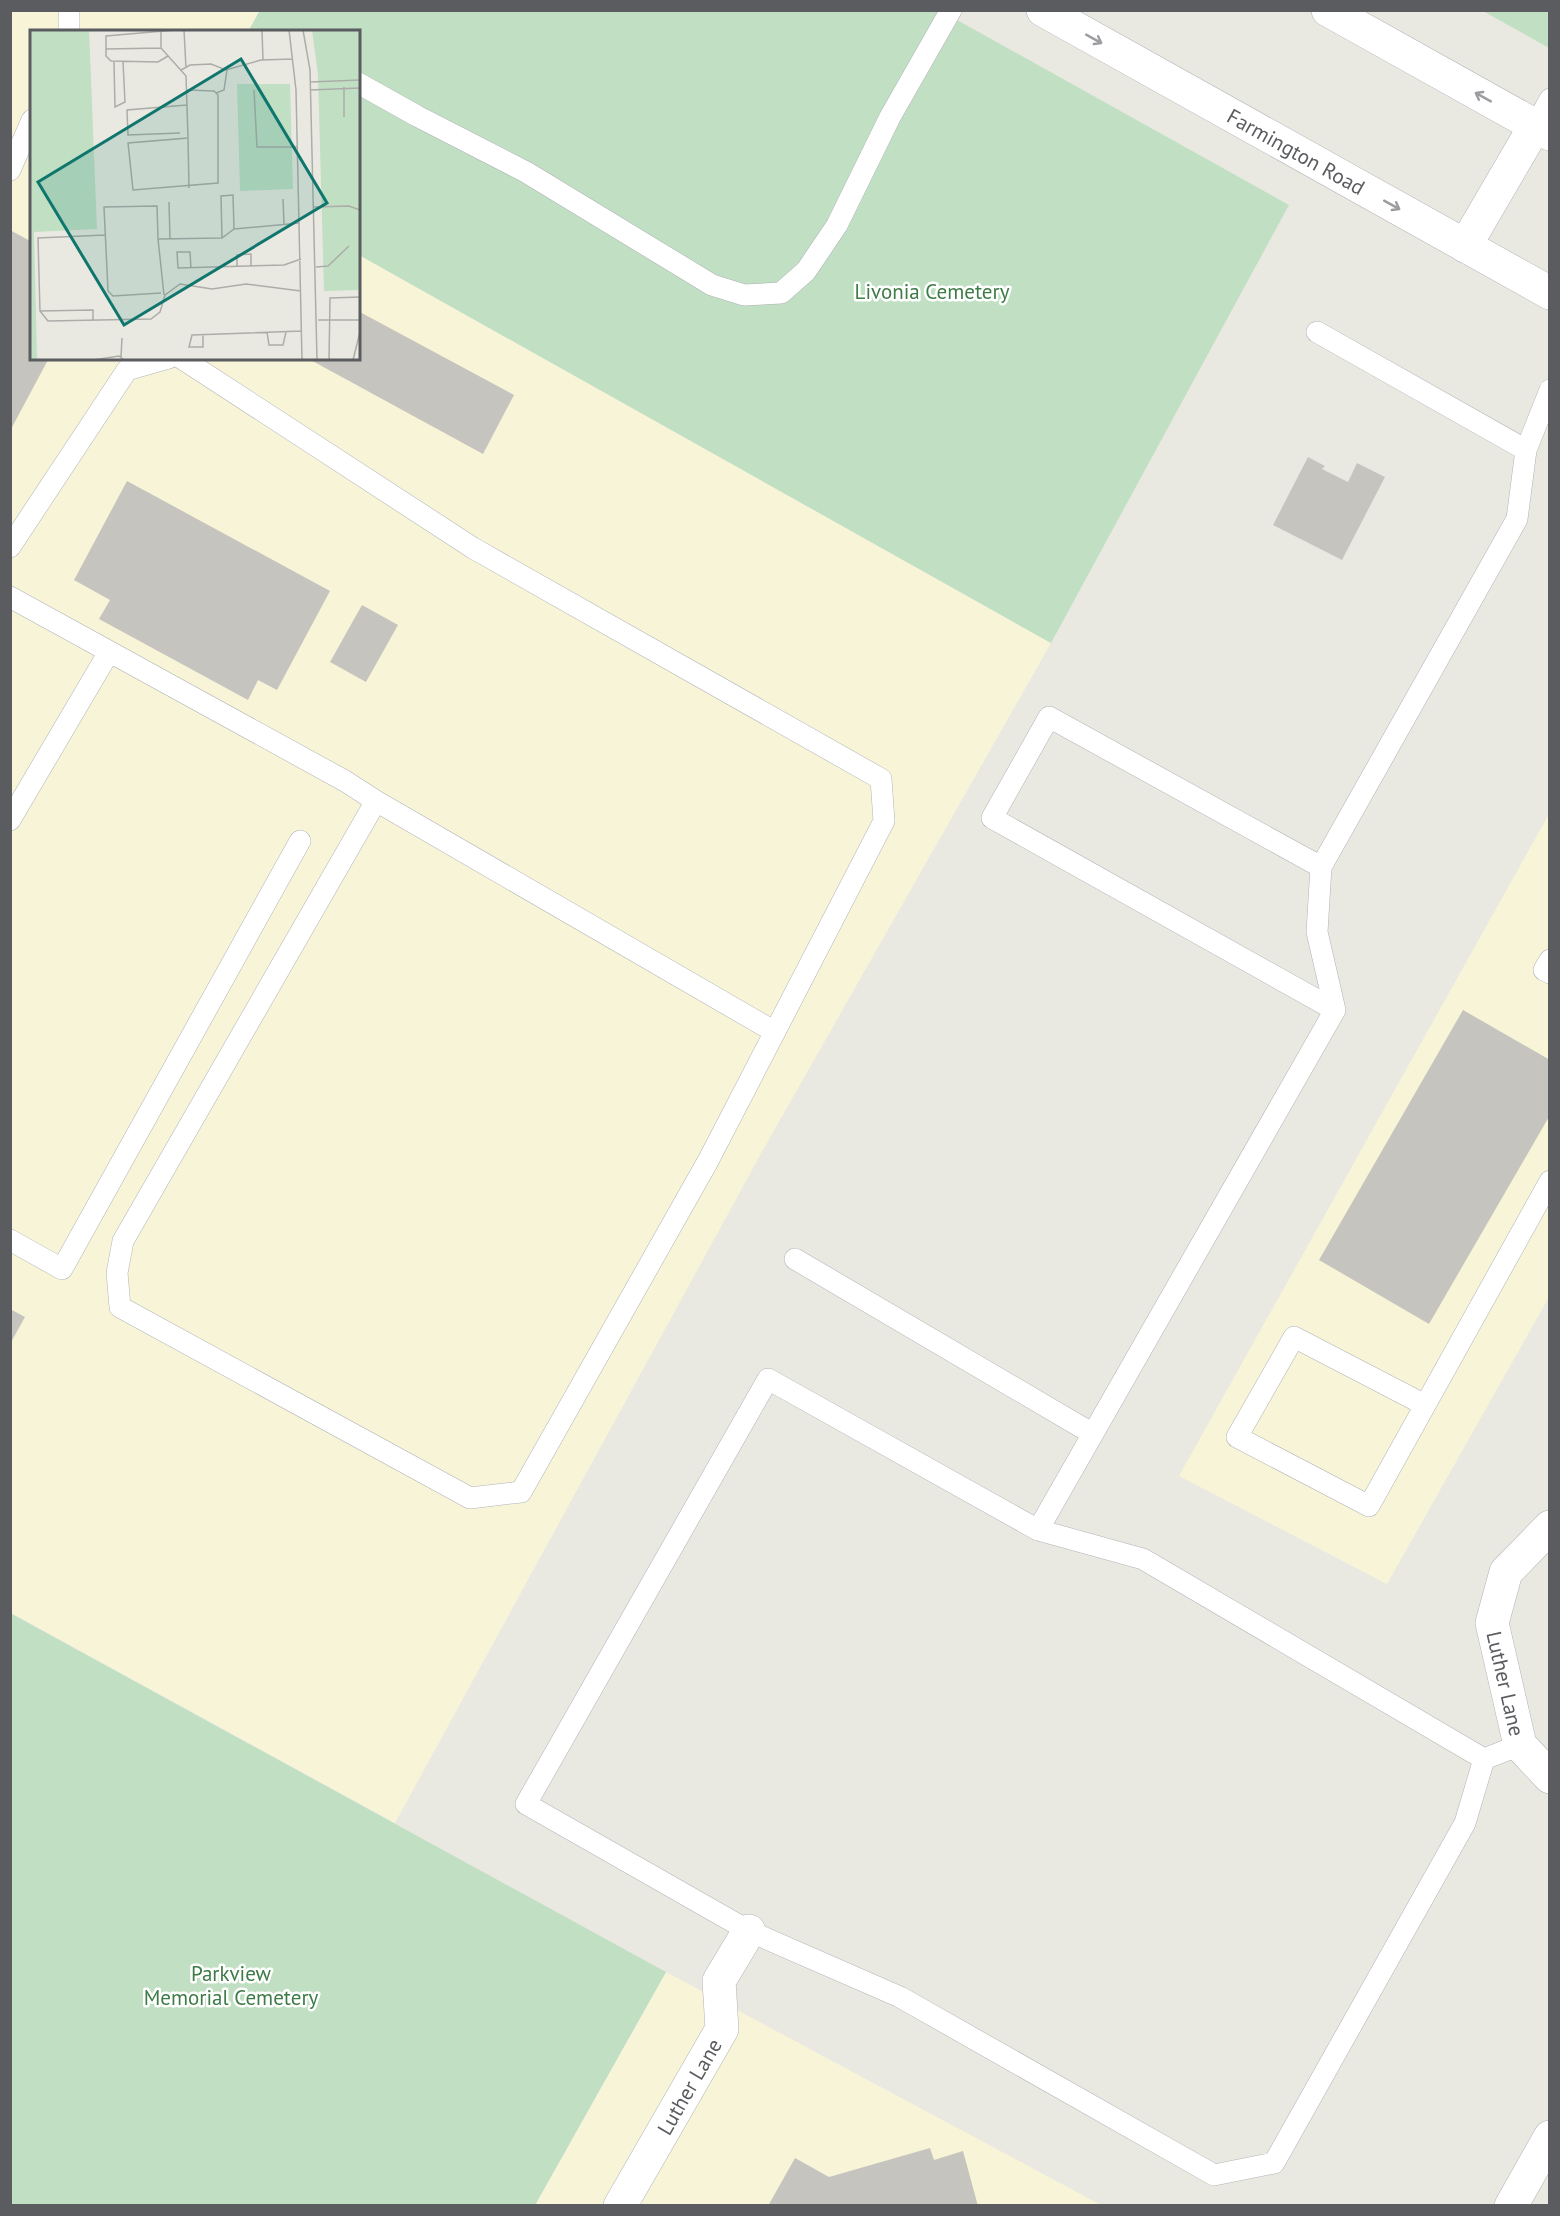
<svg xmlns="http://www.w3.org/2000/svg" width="1560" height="2216" font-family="'PT Sans',sans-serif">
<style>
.commercial{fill:#f8f4d8}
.green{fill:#c0dfc3}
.building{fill:#c6c4be}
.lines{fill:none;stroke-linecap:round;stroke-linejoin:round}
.service-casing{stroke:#b1b3b7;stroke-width:22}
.minor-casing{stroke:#b1b3b7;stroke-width:34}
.secondary-casing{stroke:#b1b3b7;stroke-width:34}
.service{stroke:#fff;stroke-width:21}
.minor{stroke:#fff;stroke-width:33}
.secondary{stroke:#fff;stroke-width:33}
.oneway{stroke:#9c9da0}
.labels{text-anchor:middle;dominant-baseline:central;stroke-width:5;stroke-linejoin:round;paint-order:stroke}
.street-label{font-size:21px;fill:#5a5c60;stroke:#fff}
.park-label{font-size:21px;fill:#3e7b46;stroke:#fff}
.inset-road{fill:none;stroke:#acada9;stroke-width:1.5}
.view{fill:#0f766e;fill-opacity:0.15;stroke:#0f766e;stroke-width:3}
.inset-edge{fill:none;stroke:#5a5c60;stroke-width:3}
</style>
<rect width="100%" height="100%" fill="#eae9e1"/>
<path class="commercial" d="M11,11H260L248,31L32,32V358H358L359,255L1051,643L764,1148L395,1823L11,1613Z
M1549,814V1297L1387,1584L1179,1476Z
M666,1972L1101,2205L535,2206Z"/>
<path class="green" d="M260,10L941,11L1289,205L1051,643L359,255L358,32H248Z
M1483,11H1549V48Z
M10,1613L666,1972L535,2205H11Z"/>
<path class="building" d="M10,230L32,242V358H49L10,431Z
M358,311L514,395L483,454L307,358H358Z
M1308,457L1325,466L1322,469L1348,482L1357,463L1385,477L1342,560L1273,525Z
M127,481L330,591L277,690L258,680L248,700L99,619L110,600L74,580Z
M362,605L398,625L366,682L330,662Z
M1463,1010L1550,1060V1115L1429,1324L1319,1260Z
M10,1309L25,1317L10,1344Z
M930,2148L934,2160L963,2151L978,2206H768L795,2158L829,2177Z"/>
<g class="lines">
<g class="service-casing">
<path id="service" d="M69,10V32
M358,83L417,116L526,172L712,285L744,295L781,293L806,271L837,225L890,117L951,10
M1535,126L1550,99
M10,170L32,120
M1317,332L1526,450
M10,547L127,370L169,358
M10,597L345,781L376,801L123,1241L117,1273L120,1307L470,1498L521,1492L708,1161L884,821L881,779L473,548L181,358
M376,801L775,1032
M10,820L109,652
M1321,867L1049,717L992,818L1335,1010
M1550,960L1544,970L1550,973
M10,1240L62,1269L300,841
M795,1259L1093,1434
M1425,1405L1294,1337L1237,1437L1369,1506L1550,1181
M1038,1530L768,1379L526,1804L749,1931L900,1997L1214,2175L1274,2163L1465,1823L1484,1759
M1520,1745L1484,1759L1143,1559L1038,1530L1335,1010L1317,932L1321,867L1517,519L1526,450L1550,390"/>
</g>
<g class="minor-casing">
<g id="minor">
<path id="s1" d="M1550,1527L1506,1572L1492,1623L1520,1745L1550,1777"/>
<path id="s2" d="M620,2206L722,2029L719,1981L749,1931"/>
<path d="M1511,2206L1550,2137"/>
</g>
</g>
<g class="secondary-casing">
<g id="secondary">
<path id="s3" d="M1043,10L1550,293"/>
<path d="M1328,10L1550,134"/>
<path d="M1465,246L1535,126"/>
</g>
</g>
<use href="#service" class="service"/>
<use href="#minor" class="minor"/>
<use href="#secondary" class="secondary"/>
</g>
<defs><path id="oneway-shaft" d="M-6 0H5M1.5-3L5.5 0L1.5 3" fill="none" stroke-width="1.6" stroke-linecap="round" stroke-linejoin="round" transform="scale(1.5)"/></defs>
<g class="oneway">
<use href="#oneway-shaft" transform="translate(1094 39) rotate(29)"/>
<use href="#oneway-shaft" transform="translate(1483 97) rotate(-151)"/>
<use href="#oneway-shaft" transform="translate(1392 205) rotate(29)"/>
</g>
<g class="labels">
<g class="street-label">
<text stroke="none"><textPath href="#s3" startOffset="290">Farmington Road</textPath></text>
<text stroke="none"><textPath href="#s1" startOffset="178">Luther Lane</textPath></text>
<text stroke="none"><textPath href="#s2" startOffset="138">Luther Lane</textPath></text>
</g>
<g class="park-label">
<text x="932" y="291">Livonia Cemetery</text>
<text x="231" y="1973">Parkview<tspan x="231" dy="24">Memorial Cemetery</tspan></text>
</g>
</g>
<g transform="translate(30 30)">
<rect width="330" height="330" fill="#eae9e1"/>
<path d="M0,0H59L67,199L4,202L7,330H0ZM282,0H330V260L294,261L288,45ZM207,54H260L263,159L210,161Z" fill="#c0dfc3"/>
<path class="inset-road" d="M131,0V18L156,46L158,108L98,113L103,160L188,153V65L184,61L157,60M154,0L156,38M232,0L233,30M259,0L266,60L272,330M273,0L280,40L287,330M76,19L131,18M138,26L128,32L81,31L76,26V6L145,0M84,32L85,77L95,72L93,32M151,40L160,35L181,34L196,40L231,30L263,29M280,52L330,50M314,57V87M224,60L227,117H267M280,60L330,58M186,63L194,60L197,40M150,103L98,105L97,80L157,75M158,108L159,158M253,169L254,194M139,172L140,209M284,177L319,176L330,180V184M75,205L8,208L10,281L18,291L121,289L130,282L135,265L150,254L182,259L216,254L271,261M192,208L191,166L203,165L204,199M128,209L127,176L74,177L78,261L83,266L131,263M207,236V225L221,224V236M286,237L298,236L319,216M161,238L160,222H147L148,238L254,235L271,229M134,265L128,209L192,208L204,199L270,193M10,281L63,280V291M288,290H330M237,302L239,315H253L256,302M173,305V317H159L162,305L272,301M91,327L92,308M63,330L89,326L94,330M299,330L300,268L330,267M323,330L330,302"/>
<path class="view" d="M211,29L297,173L94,295L8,152Z"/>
<rect width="330" height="330" class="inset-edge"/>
</g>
<rect width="1560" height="2216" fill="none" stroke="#5a5c60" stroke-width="24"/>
</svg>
